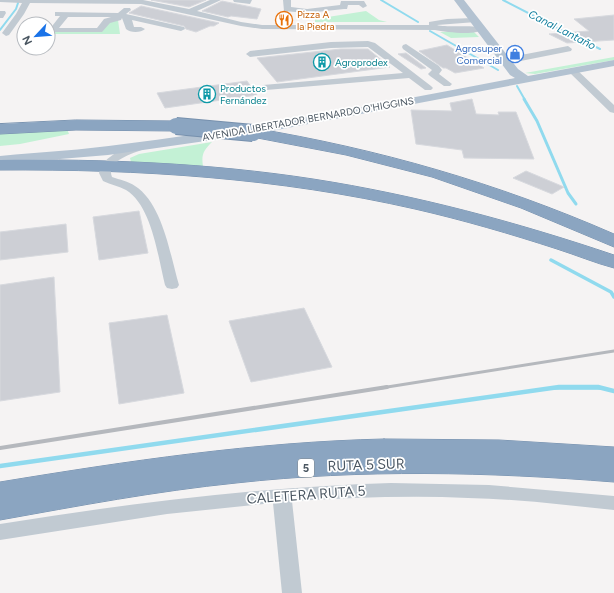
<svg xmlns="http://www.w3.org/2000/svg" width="614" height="593" font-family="Figtree,sans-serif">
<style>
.green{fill:#c3f1d5}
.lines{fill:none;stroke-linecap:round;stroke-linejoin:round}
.stream-far3{stroke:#90daee;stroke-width:2}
.stream-far2{stroke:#90daee;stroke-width:3}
.stream-far1{stroke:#90daee;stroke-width:3.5}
.stream{stroke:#90daee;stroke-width:4.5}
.building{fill:#cdcfd5;stroke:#d7d9de}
.highway-casing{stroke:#7690ad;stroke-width:1}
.minor{fill:#c1cad2;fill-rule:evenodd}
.major{fill:#b3c2d1;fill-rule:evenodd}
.highway{fill:#8ba5c1;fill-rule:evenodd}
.rail-far1{stroke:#b5b8bd;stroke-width:3}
.rail{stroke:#b5b8bd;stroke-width:4}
.highway-bridge-casing{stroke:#7690ad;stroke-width:18;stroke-linecap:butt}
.highway-bridge{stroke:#8ba5c1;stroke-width:16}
.labels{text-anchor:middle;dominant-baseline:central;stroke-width:3.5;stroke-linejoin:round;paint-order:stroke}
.far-food-label{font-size:10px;fill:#c56008;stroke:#fff;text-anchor:start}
.far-shop-label{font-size:10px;fill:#366cbe;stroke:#fff;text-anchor:end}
.far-culture-label{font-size:10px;fill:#0d838f;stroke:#fff;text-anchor:start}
.far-street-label{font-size:10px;fill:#4a5661;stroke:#fff}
.far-water-label{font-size:11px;font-style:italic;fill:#0c7c9b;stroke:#fff}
.shield{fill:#fff;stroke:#808990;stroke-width:1}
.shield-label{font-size:11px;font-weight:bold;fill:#4a5661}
.near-street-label{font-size:14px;fill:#4a5661;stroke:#fff}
</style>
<rect width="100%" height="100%" fill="#f5f3f3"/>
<path class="green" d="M366,11L379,20L387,22H315V19Z
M118,20L120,34H48L50,31H101L109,22Z
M473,31L479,37L451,38L440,32Z
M614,57V60L535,74L525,73Z
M67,129L69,134L20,144L0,146V133Z
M212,142C204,150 201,154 203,166L131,162L130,158L139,154Z"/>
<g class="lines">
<path class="stream-far3" d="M381,0L418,22
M503,0L571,35
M0,30L16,9L18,3
M430,31L498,70
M582,40L600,49
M517,86L525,100"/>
<path class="stream-far2" d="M524,99L537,121L568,193L576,204"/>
<path class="stream-far1" d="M551,260L611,292L614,297
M553,388H601"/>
<path class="stream" d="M0,466L559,387H598L614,391"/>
</g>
<path class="building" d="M151,0H206L189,7Z
M222,1L261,9L257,19L231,16L228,17L202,11Z
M141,6L219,23L214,26H210L196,32L186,29L184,26L129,13Z
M614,15V40L567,43L549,34L589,31L574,19Z
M447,45L484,68L455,73L446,68H443L419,51Z
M341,49H368L390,67L277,82L257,58Z
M406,53L426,68L421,69L398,54Z
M247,81L257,95L165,108L157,93Z
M472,99L476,114L499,115L498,112H516L534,159L464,158L462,150L416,144L411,110L452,111L450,103Z
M526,171L564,187L552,194L513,178Z
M139,211L148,253L99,260L93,217Z
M66,224L68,252L0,260V232Z
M54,277L60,392L0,401V285Z
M304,308L332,367L251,382L229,321Z
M167,315L184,393L119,404L109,323Z"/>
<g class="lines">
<g class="highway-casing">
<path id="highway" d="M76,120L176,121L182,123L184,126L182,129L176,131L76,130L0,134V124Z
M253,128C379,149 497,183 614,234V247L521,208L432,177L346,155L247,136L245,133L247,130Z
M0,160C105,159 209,163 313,179C416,195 516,222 614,255V268C595,263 576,255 557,249C511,234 463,220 415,209C279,178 140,169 0,170Z
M384,439L499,440L614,447V482C488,472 362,469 236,483C157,491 78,506 0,520V482C128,461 255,442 384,439Z"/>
</g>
<path class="minor" d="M0,0H143L189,9L210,0H221L197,11L241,22L262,25H429V22L447,19L473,18H476V22L437,25C448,28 478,24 484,29C476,36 446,32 435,30L262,29L241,26L141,4L30,3L24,14L9,35L6,36L2,33L16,14L22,3L0,2Z
M233,0H252L250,4L234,2Z
M283,0H291V7L307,9L340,5L341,1H364L367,6L363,8L359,5H348L347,9H344L307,13L284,11Z
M124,8H130L131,10L126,14L184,27L185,29L181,31L132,20L134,27H141L145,29C141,33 130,33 126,29L122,18L121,20L110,23L102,32H53L49,30L60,16H55V12L118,13ZM68,17H111L104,19L97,28H59Z
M0,11H5L6,13L3,18H0Z
M368,41L375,43L431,86L433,88L431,90H425L409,78L266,90L261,87L263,85L403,73L368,47L331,48L250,57L246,54L250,51L331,42Z
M406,44L439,66L442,70L439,74L452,84L450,86H444L430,76L428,74L432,70L403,49L402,47L403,45Z
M568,46L572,49L571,51L505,64L501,61L505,58Z
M573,68L576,69L614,105V113L610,112L570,73L568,71L570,69Z
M143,143L147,144L148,146L147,148C135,153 105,160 112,177C120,180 128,181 135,186C163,204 170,255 179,285L177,288L172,289L167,288L165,285C158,257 152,206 126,190C119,186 111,185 103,181L99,173C103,155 127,147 143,143Z
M391,483L489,485L614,496V510C566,505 517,499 468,498C409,495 350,498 292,501L302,593H282L273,503L167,514L0,540V524C130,503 259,487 391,483Z"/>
<path class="major" d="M454,0H464L518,69L528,76L614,60V66L261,133L108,155L0,164V156C41,152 83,150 124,144C255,128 385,103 515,78L510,75Z"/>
<use href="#highway" class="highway"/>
<path class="rail-far1" d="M381,388L614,351"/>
<path class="rail" d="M0,448L387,387"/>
<g class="highway-bridge-casing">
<path id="highway-bridge" d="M176,126L253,133"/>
</g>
<use href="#highway-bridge" class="highway-bridge"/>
</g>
<defs>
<g id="restaurant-ring" transform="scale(0.9)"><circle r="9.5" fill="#fff" stroke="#e8710a" stroke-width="1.5"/><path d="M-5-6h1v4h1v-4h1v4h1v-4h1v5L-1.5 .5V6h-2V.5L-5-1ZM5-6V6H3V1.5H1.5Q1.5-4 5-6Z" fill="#e8710a"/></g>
<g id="shop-ring" transform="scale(0.9)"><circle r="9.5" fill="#fff" stroke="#3f7fe0" stroke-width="1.5"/><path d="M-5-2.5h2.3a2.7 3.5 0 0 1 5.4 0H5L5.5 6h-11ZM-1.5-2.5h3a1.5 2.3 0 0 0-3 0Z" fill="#3f7fe0"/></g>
<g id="building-ring" transform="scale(0.9)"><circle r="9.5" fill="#fff" stroke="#0f9aa8" stroke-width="1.5"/><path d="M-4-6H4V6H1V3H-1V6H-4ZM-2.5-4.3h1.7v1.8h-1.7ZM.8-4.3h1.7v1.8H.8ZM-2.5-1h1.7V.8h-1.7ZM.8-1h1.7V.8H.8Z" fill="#0f9aa8"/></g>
</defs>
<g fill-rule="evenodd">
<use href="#restaurant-ring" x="284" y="20"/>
<use href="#shop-ring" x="515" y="54"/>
<use href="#building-ring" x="322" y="62"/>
<use href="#building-ring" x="207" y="94"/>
</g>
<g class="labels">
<g class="far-food-label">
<text x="297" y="14">Pizza A<tspan x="297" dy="12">la Piedra</tspan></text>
</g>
<g class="far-shop-label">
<text x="502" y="48">Agrosuper<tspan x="502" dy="12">Comercial</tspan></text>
</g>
<g class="far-culture-label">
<text x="335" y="62">Agroprodex</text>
<text x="220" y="88">Productos<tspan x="220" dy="12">Fernández</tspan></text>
</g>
<g class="far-street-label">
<text transform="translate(308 119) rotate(-10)">AVENIDA LIBERTADOR BERNARDO O'HIGGINS</text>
</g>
<g class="far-water-label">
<text transform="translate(562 30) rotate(27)">Canal Lantaño</text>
</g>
<rect class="shield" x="298" y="459" width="16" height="18" rx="3"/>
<g class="shield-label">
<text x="306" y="468">5</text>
</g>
<g class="near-street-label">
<text transform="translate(366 465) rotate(-2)">RUTA 5 SUR</text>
<text transform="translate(306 495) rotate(-4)">CALETERA RUTA 5</text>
</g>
</g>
<g transform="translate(36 36) rotate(244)"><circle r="19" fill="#ffffff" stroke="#b7bbc0"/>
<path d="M0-3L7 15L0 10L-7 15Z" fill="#1a73e8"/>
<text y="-6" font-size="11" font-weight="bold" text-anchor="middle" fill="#4a5661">N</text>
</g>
</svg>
